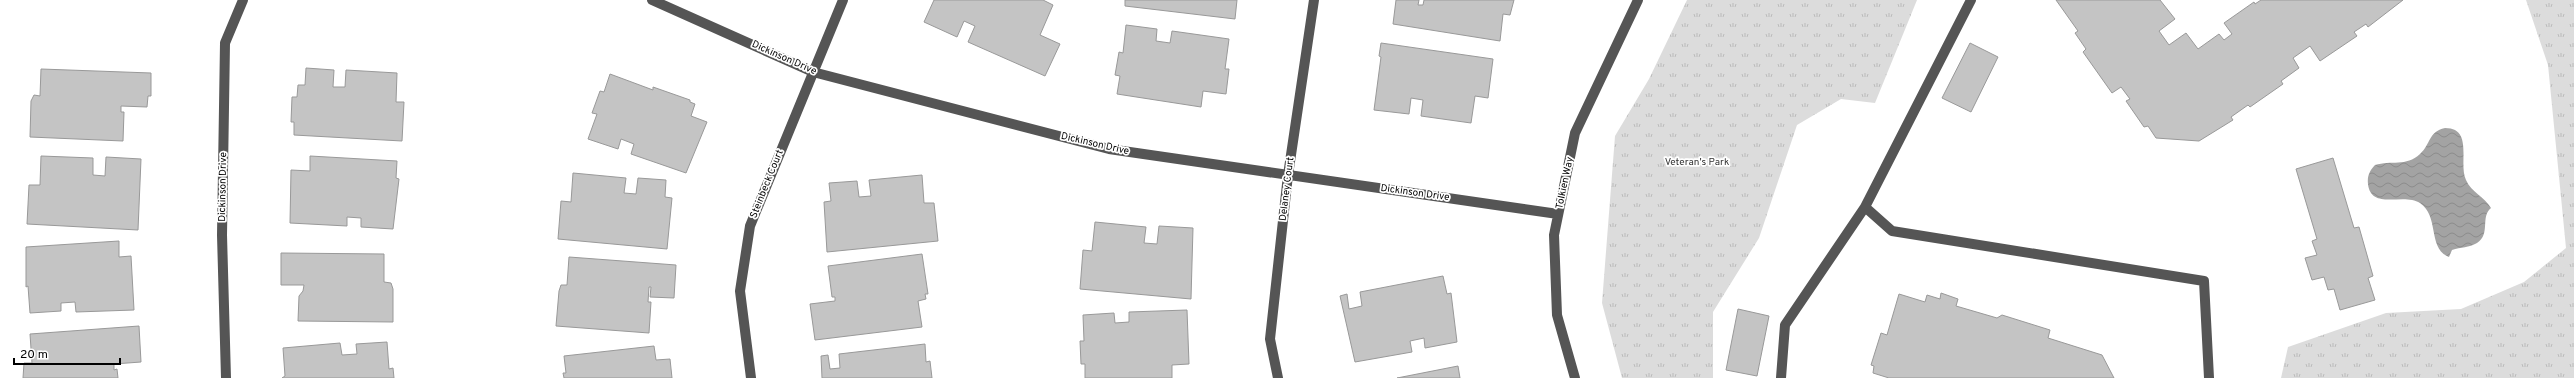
<svg xmlns="http://www.w3.org/2000/svg" width="2574" height="378" font-family="Overpass,sans-serif">
<style>
.grass{fill:url(#grass-tufts)}
.water{fill:url(#water-waves)}
.building{fill:#c4c4c4;stroke:#999}
.lines{fill:none;stroke-linecap:round;stroke-linejoin:round}
.minor{stroke:#555;stroke-width:10}
.labels{text-anchor:middle;dominant-baseline:central;stroke-width:3.5;stroke-linejoin:round;paint-order:stroke}
.street-label{font-size:10px;fill:#000;stroke:#fff}
.park-label{font-size:10px;fill:#333;stroke:#fff}
</style>
<defs>
<pattern id="grass-tufts" width="24" height="20" patternUnits="userSpaceOnUse"><rect width="24" height="20" fill="#dcdcdc"/><path d="M3 7l-1-3M5 7V3M7 7l1-3M15 17l-1-3M17 17v-4M19 17l1-3" fill="none" stroke="#bbb"/></pattern>
<pattern id="water-waves" width="16" height="10" patternUnits="userSpaceOnUse"><rect width="16" height="10" fill="#a3a3a3"/><path d="M0 5q4-4 8 0t8 0" fill="none" stroke="#8b8b8b"/></pattern>
</defs>
<rect width="100%" height="100%" fill="#fff"/>
<path class="grass" d="M1687,0H1917L1875,103L1841,99L1797,125L1759,238L1713,312V378H1622L1602,303L1615,136L1649,79Z
M2526,0H2574V378H2281L2288,347L2386,313L2461,309L2524,282L2566,248L2548,65Z"/>
<path class="water" d="M2445,128C2474,128 2458,164 2466,180C2471,192 2485,197 2491,208C2480,217 2491,234 2477,243C2469,248 2461,247 2452,250L2449,257C2427,248 2440,217 2420,203C2404,192 2371,211 2368,184C2367,176 2370,170 2375,165C2391,160 2406,167 2420,154C2431,144 2428,132 2445,128Z"/>
<path class="building" d="M934,0H1043L1053,5L1040,35L1060,44L1045,76L968,42L975,26L964,21L957,37L924,22Z
M1125,0H1237L1235,19L1125,6Z
M1396,0H1419L1418,5H1423L1424,0H1514L1510,15L1503,14L1500,41L1393,24Z
M2056,0H2160L2175,19L2159,31L2169,45L2186,33L2198,49L2219,34L2224,40L2232,34L2224,23L2254,2L2255,4L2261,0H2403L2368,27L2366,24L2354,32L2357,36L2320,61L2310,46L2293,58L2299,68L2281,81L2283,84L2250,107L2248,105L2231,117L2233,120L2199,141L2156,138L2148,126L2144,127L2126,101L2130,99L2121,87L2112,93L2083,52L2086,49L2075,33L2078,31Z
M1126,25L1157,29L1156,41L1170,43L1172,31L1229,39L1225,69H1229L1226,94L1203,91L1201,107L1117,94L1120,76L1115,75L1119,52L1123,53Z
M1381,43L1493,59L1488,98L1475,96L1471,123L1421,116L1423,100L1411,98L1409,114L1374,110L1381,57L1379,56Z
M1970,43L1998,57L1971,112L1942,98Z
M306,68L334,70L333,87H345L346,70L397,73L396,102H404L402,141L294,135V122H291L292,97H297L298,85H305Z
M41,69L151,73V96H148L147,107L121,106V112H124L123,141L30,137L31,101L34,95L40,96Z
M610,74L653,90V87L690,100V102L695,104L691,116L707,122L686,173L631,154L634,144L621,139L618,149L588,139L597,114L592,113L600,91L604,92Z
M41,156L93,158V175L105,176L106,157L141,159L138,230L27,224L29,185H40Z
M310,156L397,161L396,178L399,179L393,229L361,227V218L347,217V226L290,223L291,170L310,171Z
M2333,158L2354,228L2359,227L2373,276L2368,278L2375,300L2340,310L2334,289L2328,290L2324,277L2312,280L2305,258L2317,255L2312,241L2317,239L2296,169Z
M573,173L626,178L624,193L636,194L638,178L666,180L665,197L672,198L667,249L558,239L561,201L571,202Z
M922,175L924,203H934L938,241L827,252L824,202L831,201L829,183L857,181L859,197L871,196L869,180Z
M1095,222L1146,227L1144,243L1157,244L1159,226L1193,228L1191,299L1080,289L1083,250L1092,251Z
M119,241V257L131,256L134,310L76,312L75,302L61,303V311L30,313L28,286L26,287V247Z
M281,253L384,254V282L391,283L393,289V322L298,321L299,296L303,291L304,285H281Z
M922,254L928,294H925L926,299L918,301L922,327L815,340L810,304L835,301V297H832L828,266Z
M569,257L676,265L674,298L650,297L651,287H649L648,302H651L649,333L556,326L559,291L561,285H567Z
M1443,276L1447,294L1451,293L1457,342L1425,348L1424,338L1410,341L1412,352L1355,362L1340,296L1347,294L1349,309L1362,306L1360,292Z
M1941,293L1958,299L1956,306L1997,318L2002,315L2050,330L2048,338L2102,355L2114,378H1889L1873,373L1874,366L1871,365L1881,333L1887,335L1899,294L1925,302L1927,295L1940,299Z
M1738,309L1769,316L1757,376L1726,370Z
M1187,310L1189,364L1172,365V378H1085V364H1081L1080,341H1084L1083,315L1114,313L1115,323L1129,322V312Z
M139,326L141,362L114,364V370L117,369L118,378H23L24,363H32L30,334Z
M387,342L389,369L393,368L394,378H282L285,376L283,348L340,343L342,355L357,354L356,344Z
M925,344L926,362L930,361L932,378H822L821,356L828,355L830,369L840,368L839,354Z
M654,346L656,360L670,359L672,378H564L563,373H566L564,356Z
M1458,366L1460,378H1397Z"/>
<g class="lines">
<path class="minor" d="M652,0L813,72L1109,149L1558,214
M1971,0L1865,207L1892,231L2204,281L2209,378
M226,378L222,235L225,43L243,0
M751,378L740,291L750,226L843,0
M1278,378L1270,339L1288,175L1314,0
M1575,378L1557,315L1554,235L1575,133L1638,0
M1781,378L1785,325L1865,207"/>
</g>
<g class="labels">
<g class="street-label">
<text transform="translate(784 58) rotate(24)">Dickinson Drive</text>
<text transform="translate(1095 144) rotate(13)">Dickinson Drive</text>
<text transform="translate(1565 183) rotate(-78)">Tolkien Way</text>
<text transform="translate(767 184) rotate(-68)">Steinbeck Court</text>
<text transform="translate(223 187) rotate(-89)">Dickinson Drive</text>
<text transform="translate(1287 189) rotate(-83)">Delaney Court</text>
<text transform="translate(1415 193) rotate(8)">Dickinson Drive</text>
</g>
<g class="park-label">
<text x="1697" y="162">Veteran's Park</text>
</g>
</g>
<path d="M14 358v6h106v-6" fill="none" stroke="#000000" stroke-width="2"/>
<text x="20" y="358" font-size="12" fill="#000000" stroke="#ffffff" stroke-width="3" paint-order="stroke">20 m</text>
</svg>
